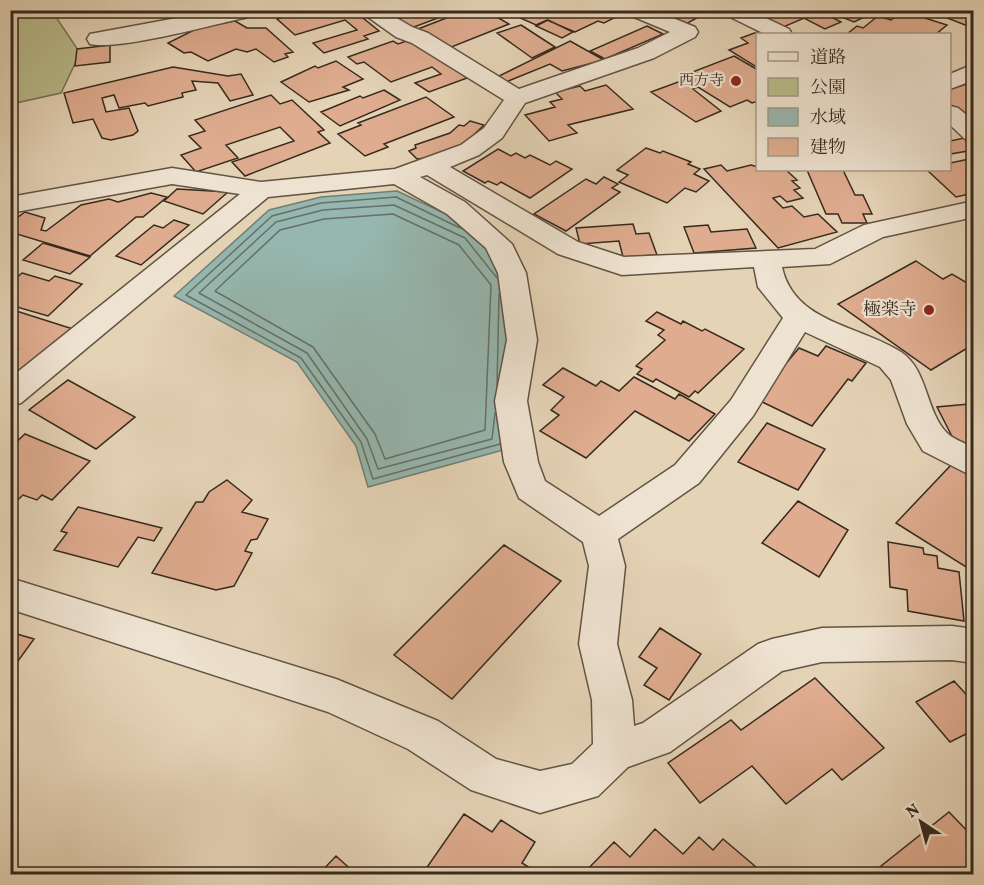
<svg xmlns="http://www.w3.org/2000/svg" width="984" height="885" font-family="Vollkorn,'Noto Serif JP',serif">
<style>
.green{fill:#b9bb8b;stroke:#787254;stroke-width:1.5}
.water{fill:#96b7af;stroke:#707f75;stroke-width:1.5}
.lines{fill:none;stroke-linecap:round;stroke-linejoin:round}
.shore{stroke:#667066;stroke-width:1.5}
.building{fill:#dfac8f;stroke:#362a1d;stroke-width:1.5}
.minor-casing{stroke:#625443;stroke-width:3}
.minor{fill:#eee2d0;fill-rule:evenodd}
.poi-dot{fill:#8f2418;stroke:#eee2d0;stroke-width:2}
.labels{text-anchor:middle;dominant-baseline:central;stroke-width:4.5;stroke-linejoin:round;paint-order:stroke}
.far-poi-label{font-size:15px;fill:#362a1d;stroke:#eee2d0;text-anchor:end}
.poi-label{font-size:18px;fill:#362a1d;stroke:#eee2d0;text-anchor:end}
</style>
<rect width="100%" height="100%" fill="#e5d3b6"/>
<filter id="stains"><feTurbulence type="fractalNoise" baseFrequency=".00333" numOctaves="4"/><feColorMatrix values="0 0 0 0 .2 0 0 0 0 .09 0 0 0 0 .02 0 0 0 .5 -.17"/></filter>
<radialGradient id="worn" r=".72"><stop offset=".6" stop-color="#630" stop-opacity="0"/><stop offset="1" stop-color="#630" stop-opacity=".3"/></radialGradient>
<path class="green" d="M10,11H52L80,53L61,93L11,104Z"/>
<path class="water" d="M397,191L474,227L513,277L507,449L368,487L356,446L297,362L174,296L269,210L321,197Z"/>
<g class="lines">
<path class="shore" d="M393,214L459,245L491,285L485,430L385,459L375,434L313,347L215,291L280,230L324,219Z
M460,228L396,197L321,203L272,216L186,295L301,358L361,442L373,479L500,444
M497,386L499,294
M495,413L492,439L378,469L367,439L307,353L199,293L276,222L323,210L394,205L465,238L497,278"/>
</g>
<path class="building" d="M305,10H353L379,31L364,36L368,39L324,53L313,43L357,30L345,20L295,35L277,19Z
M421,10H459L414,27H405L395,20Z
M467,10H485L509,24L449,48L418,29Z
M532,10H623L626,12L604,23L598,21L575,32L547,20L536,25L518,17Z
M682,10L685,12L711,10L686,24L656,11Z
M818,10L841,22L825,29L804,18L781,28L755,12Z
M837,10H879L854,22L832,13Z
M927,10H966L964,12L974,15V20L965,25Z
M903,11L947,25L936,34H847L857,26L863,28L878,16L891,20Z
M548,20L573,32L562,38L536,26Z
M235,21L247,28H266L293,52L285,54L288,57L274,62L256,49L247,52L236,49L208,61L191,52L184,53L168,43L200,27Z
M521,25L555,47L532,58L497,33Z
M647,26L663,34L605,59L590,51Z
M757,32L761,34H758V68L729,50L748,43L741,38Z
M412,39L467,78L429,92L415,83L441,74L432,67L391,82L364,62L357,64L348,57L393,41L398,44Z
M570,41L604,60L562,71L550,64L506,82L497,77Z
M110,45V62L75,66L77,49Z
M734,56L758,70V101L752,103L747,100L730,107L698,87L693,89L721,111L696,122L651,92L678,82L682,84L691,81L682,76Z
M336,61L363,79L343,87L349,90L309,102L281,82L315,66L318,68Z
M173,67L228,76L241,74L253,95L230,101L218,83L192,81L196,90L182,93L183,97L148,106L145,103L119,108L114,95L102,98L106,112L129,108L138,131L133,135L111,140L102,138L93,119L73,123L64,93Z
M974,82V121L950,104V89Z
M606,85L633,109L568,125L577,133L549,141L525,115L555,107L550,102L562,99L555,92L580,86L585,91Z
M384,90L400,100L340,126L321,112L360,96L363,98Z
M271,95L280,104L292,100L324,130L318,132L330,143L245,176L232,162L294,141L280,127L226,145L238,158L196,172L181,155L201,148L189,136L205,131L195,120Z
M426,97L454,117L384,144L388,147L365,156L338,134L361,125L358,123Z
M470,121L484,125L461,147L428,158L417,159L409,151L416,148L415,145L450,133L459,125L464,126Z
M964,138L974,150L950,154V141Z
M646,148L660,153L663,151L691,162L688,164L700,169L694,174L709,181L696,192L685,188L667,203L619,182L628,175L617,170Z
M498,149L511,156L516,153L525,158L530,155L550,165L556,161L572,169L530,198L501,182L497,185L488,181L485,183L463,171Z
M974,158V193L956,197L927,170H950V163Z
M721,165L727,171L751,165L758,167V170H786L797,180L792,181L800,188L794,190L803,198L787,202L780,196L773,198L783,208L792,206L804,217L818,214L837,232L778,248L704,169Z
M807,170H843L855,195H863L872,214H863L867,223H842L838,214H826Z
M604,177L618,184L612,188L620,192L566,231L534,214L586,179L596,184Z
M177,189L228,192L203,214L164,201Z
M151,193L167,197L143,217H136L90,256L10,232V223L25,212L45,218L41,230L46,231L81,205L109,199L118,202Z
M174,220L189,225L141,265L116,256L154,225L163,228Z
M633,224L636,234L649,233L657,255L623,257L619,241L580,244L576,228Z
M708,225L711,232L747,229L756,248L694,253L684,227Z
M43,243L90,257L70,274L23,260Z
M916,261L943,279L952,274L974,287V344L931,370L838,304Z
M22,273L49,281L55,276L82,284L48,316L10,305V289L15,285L10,283Z
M10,309L73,329L10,378V355L18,349L10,346Z
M657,312L681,324L683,321L702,331L705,329L744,349L698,393L695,391L689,397L656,379L653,382L637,374L642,369L636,366L665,340L658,335L664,330L646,321Z
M826,346L866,363L852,381L848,379L812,426L756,399L799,348L818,356Z
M563,368L596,386L601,381L619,391L634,377L675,399L679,394L715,414L689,441L635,411L586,458L540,431L559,415L551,410L564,397L543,385Z
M68,380L135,417L96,449L29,410Z
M969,404L974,411V447L958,448L937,407Z
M767,423L825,449L798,490L738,462Z
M25,434L90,461L52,500L42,495L37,500L23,495L10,507V448Z
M952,464L970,475L974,472V572L896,523Z
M227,480L252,500L242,512L268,519L257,539L251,540L245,551L252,553L234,586L216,590L152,573L196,502H203L209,492Z
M798,501L848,530L819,577L762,543Z
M78,507L162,528L154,541L138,537L118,567L54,550L67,533L61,531Z
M888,542L923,548L924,554L937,556L938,568L959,572L964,621L908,611L907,590L890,587Z
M504,545L561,581L452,699L394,655Z
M660,628L701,654L669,700L644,685L657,668L639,657Z
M10,632L34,639L10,672Z
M815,678L884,748L842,780L832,769L786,804L752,766L700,803L668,763L731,720L741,730Z
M954,681L974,703V730L950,742L916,702Z
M949,812L974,838V874H871Z
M464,814L492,832L501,820L535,842L522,863L533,870L530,874L423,873Z
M655,829L683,854L699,837L713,850L723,839L756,867L749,874H583L614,842L630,857Z
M336,856L356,874H319Z"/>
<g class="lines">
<g class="minor-casing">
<path id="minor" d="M220,10H263L253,16C218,23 120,51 90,44L87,39L90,34Z
M358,10H383L412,27L428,33L519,89L638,48L670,32L627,14L624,10H653L695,27L698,32L695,37L654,58L525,103L502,138L479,155L450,167L578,242L624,257L815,249L864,225L974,201V217L883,237L830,264L782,267C794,323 859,325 901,352C928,370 925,409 946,432C952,439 965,443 974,448V477L923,451L907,424L891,380L880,367L805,332L753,416L699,483L618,539L625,566L617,644L632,700L634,726L643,723L758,644L772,639L822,628L952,626L974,629V663L952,660L822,662L782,671L670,752L628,767L598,796L540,813L471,790L408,749L328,712L10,609V578L336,679L438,721L496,759L540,771L572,764L593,744L592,700L579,644L589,566L583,542L519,498L504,462L495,401L507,340L498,273L486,248L447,214L394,184L268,197L21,403L10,406V378L240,194L172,184L10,213V197L172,168L261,182L395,169L461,145L484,128L504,100L412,43L396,37ZM427,175L558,254L622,275L754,267L758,287L783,318L731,400L675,465L599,516L545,481L538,462L527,401L537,340L526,273L512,244L465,202L420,177Z
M721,10H749L789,29L792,34H765L724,14Z
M974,64V80L950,89V74Z
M950,106L958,108L974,121V141L965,139L950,125Z"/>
</g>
<use href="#minor" class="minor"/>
</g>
<g class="poi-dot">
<circle cx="736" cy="81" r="6"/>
<circle cx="929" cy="310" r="6"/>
</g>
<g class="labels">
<g class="far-poi-label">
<text x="724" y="81">西方寺</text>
</g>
<g class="poi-label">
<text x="917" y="310">極楽寺</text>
</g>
</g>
<rect width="984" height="885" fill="none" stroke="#e5d3b6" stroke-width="36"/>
<rect x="12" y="12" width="960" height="861" fill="none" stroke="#362a1d" stroke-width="3"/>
<rect x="18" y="18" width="948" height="849" fill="none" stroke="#362a1d" stroke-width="1.5"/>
<rect x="756" y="33" width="195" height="138" fill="#eee2d0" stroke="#a49888" stroke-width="1.5"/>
<rect x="768" y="52" width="30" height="9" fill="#eee2d0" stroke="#a49888" stroke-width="1.5"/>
<text x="810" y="63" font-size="18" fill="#362a1d">道路</text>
<rect x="768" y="78" width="30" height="18" fill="#b9bb8b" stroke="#a49888" stroke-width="1.5"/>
<text x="810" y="93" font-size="18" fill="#362a1d">公園</text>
<rect x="768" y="108" width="30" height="18" fill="#96b7af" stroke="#a49888" stroke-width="1.5"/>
<text x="810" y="123" font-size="18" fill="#362a1d">水域</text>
<rect x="768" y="138" width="30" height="18" fill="#dfac8f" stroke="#a49888" stroke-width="1.5"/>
<text x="810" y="153" font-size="18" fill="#362a1d">建物</text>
<g transform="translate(921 822) rotate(324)" stroke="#eee2d0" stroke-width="4.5" paint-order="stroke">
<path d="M0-4.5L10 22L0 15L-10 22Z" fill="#362a1d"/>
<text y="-9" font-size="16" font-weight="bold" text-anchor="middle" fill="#362a1d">N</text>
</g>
<rect width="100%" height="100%" filter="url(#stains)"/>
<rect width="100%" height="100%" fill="url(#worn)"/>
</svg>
